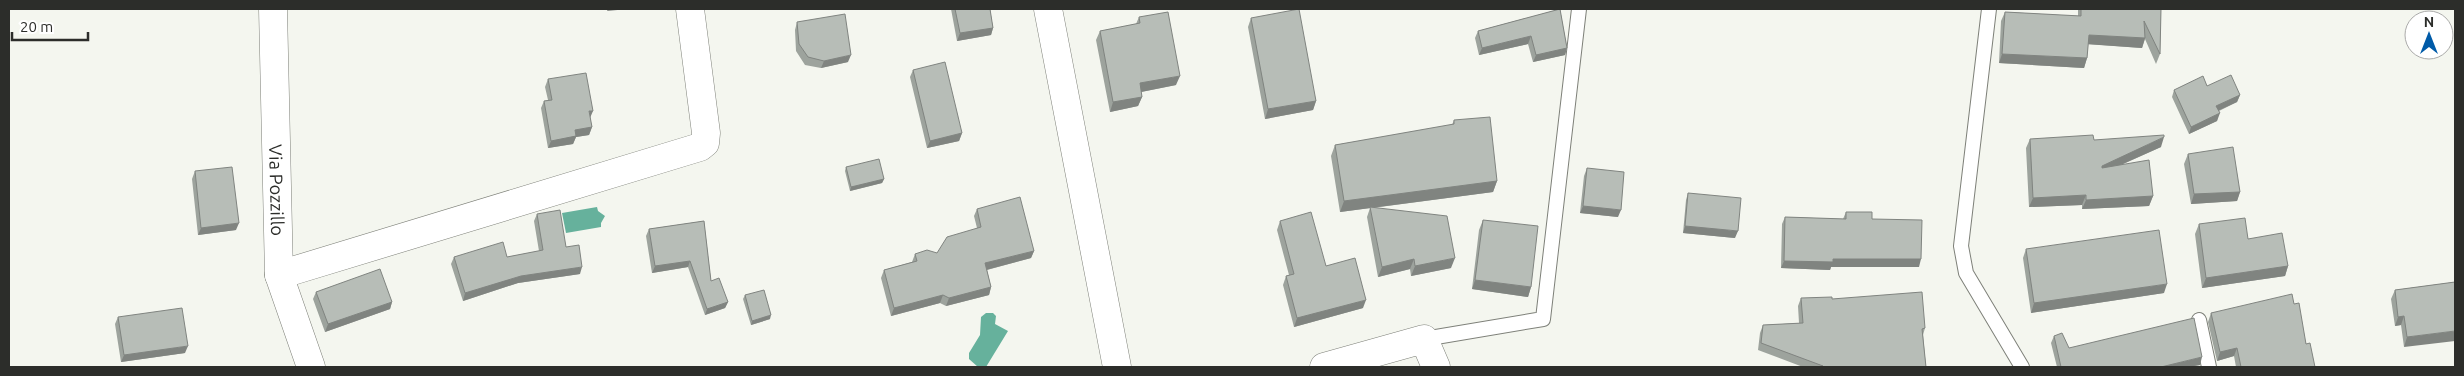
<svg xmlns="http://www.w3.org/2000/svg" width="2464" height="376" font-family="Ubuntu,sans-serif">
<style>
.water{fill:#66b19c}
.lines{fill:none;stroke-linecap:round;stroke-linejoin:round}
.service-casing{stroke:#7e8079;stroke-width:16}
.minor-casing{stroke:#7e8079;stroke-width:29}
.service{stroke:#fff;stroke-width:14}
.minor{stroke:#fff;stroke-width:28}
.wall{fill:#9da39d}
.shaded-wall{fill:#808480}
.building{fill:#b7bdb7;stroke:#808480}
.labels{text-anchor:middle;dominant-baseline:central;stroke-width:5;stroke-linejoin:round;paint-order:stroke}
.street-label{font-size:18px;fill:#2c2d2a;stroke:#fff}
</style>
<rect width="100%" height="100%" fill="#f4f6ef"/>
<path class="water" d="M597,207L598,211L605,216L601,223V227L566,233L562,213Z
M986,313H993L996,316L995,324L1008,331L986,367H978L969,359V353L980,335L981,317Z"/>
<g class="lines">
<g class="service-casing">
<path id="service" d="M1989,9L1961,246L1966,273L2022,367
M2199,320L2209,367
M1424,339L1543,319L1579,9"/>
</g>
<g class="minor-casing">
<g id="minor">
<path id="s1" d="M273,9L279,275L311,367"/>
<path d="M1048,9L1117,367"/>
<path d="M279,275L700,147L705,143L706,133L690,9"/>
<path d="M1324,367L1424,339L1436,367"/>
</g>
</g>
<use href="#service" class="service"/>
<use href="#minor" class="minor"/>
</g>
<path class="wall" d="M951,9H990L993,28L991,35L957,41Z
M1560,9L1567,48L1565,55L1533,62L1528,44L1479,55L1475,38L1478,31Z
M2078,9H2170L2169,10H2161L2160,54L2156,64L2145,39L2142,48L2088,44L2087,58L2084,68L1999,63L2001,21L2005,12L2078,16Z
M1139,17L1176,85L1141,92L1142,97L1138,106L1110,112L1096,40L1100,31L1136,24Z
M1251,18L1316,101L1313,110L1265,119L1248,27Z
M797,22L848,62L821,68L805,65L796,51L795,30Z
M913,70L962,133L959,141L927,148L910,77Z
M548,79L590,118L592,127L589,135L576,137L573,144L548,148L541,108L544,101L548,100L545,87Z
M2207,86L2240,95L2237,102L2219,111L2217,121L2189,134L2172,97L2174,90Z
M1454,120L1497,181L1493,192L1372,208L1451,268L1411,276L1410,269L1378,277L1367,217L1370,208L1340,212L1331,156L1335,145L1452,125Z
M2030,139L2094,140L2161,147L2121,165L2153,196L2149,206L2082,209V205L2029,207L2026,148Z
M2188,154L2240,192L2237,201L2191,204L2184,164Z
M846,167L884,179L882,183L850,191L845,171Z
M1587,168L1618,217L1580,213L1584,176Z
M195,171L236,230L198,235L192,179Z
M1688,193L1735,238L1683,233L1686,200Z
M977,209L1034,251L1031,258L987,270L991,287L989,295L946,306L940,303L891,316L881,278L884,270L912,262L915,254L937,253L977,228L974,216Z
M1846,212L1872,219L1919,267H1831L1830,270L1781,268L1782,224L1785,217L1843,219Z
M537,214L566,247L580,274L518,283L463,301L451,264L454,257H507L539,251L534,221Z
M1483,220L1531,287L1528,297L1472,289L1479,230Z
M704,221L711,281L728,302L725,308L705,315L688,267L652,273L646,236L649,229Z
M1280,221L1326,266L1363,308L1294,327L1283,285L1286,276L1289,275L1277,230Z
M2199,224L2248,239L2288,266L2285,276L2202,288L2195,234Z
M2026,249L2164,293L2031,313L2023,258Z
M2455,282L2404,347L2401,325L2395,326L2391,299L2395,290Z
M316,292L392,302L390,309L325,332L313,299Z
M745,295L770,319L751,325L743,299Z
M1801,298L1832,299L1925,328L1923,335L1926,367H1803L1758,350L1760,333L1763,325L1799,323L1798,306Z
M2294,304L2306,344L2315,367H2236L2234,356L2217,361L2208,322L2211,313Z
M118,317L185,353L121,362L115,324Z
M2054,336L2069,348L2200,365L2188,367H2057L2051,343Z"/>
<path class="shaded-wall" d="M608,9H628L607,11Z
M2158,9H2170L2169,10H2158Z
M993,28L991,35L957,41L960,33Z
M2089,35L2145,38L2142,48L2085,44Z
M1531,36L1528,44L1479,55L1482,48Z
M1567,48L1565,55L1533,62L1536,55Z
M2002,54L2087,58L2084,68L1999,63Z
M851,55L848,62L821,68L824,61Z
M1180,76L1176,85L1136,93L1140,83Z
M2240,95L2237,102L2213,113L2216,106Z
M1142,97L1138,106L1110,112L1113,102Z
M1316,101L1313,110L1265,119L1268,109Z
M589,111H593L590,118Z
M2220,113L2217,121L2189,134L2191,127Z
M592,127L589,135L576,137L573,144L548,148L551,141L575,130Z
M962,133L959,141L927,148L930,141Z
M2164,137L2161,147L2098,175L2102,166Z
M884,179L882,183L850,191L851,187Z
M1497,181L1493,192L1340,212L1344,201Z
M2240,192L2237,201L2191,204L2194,194Z
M2086,195L2082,205L2029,207L2033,198Z
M2153,196L2149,206L2082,209L2086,200Z
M1583,206L1621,210L1618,217L1580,213Z
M239,223L236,230L198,235L201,228Z
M1685,226L1738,231L1735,238L1683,233Z
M1034,251L1031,258L982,271L985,263Z
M1455,258L1451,268L1411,276L1415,266Z
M1414,259L1410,269L1378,277L1382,267Z
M1833,259H1921L1919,267H1831L1830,270L1781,268L1784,261Z
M690,261L688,267L652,273L655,266Z
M2288,266L2285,276L2202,288L2206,278Z
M582,267L580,274L518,283L463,301L465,293L521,276Z
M1475,280L1531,287L1528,297L1472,289Z
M2167,284L2164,293L2031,313L2034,303Z
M991,287L989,295L946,306L949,298Z
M943,295L940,303L891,316L894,308Z
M1366,300L1363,308L1294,327L1297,318Z
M392,302L390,309L325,332L328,324Z
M728,302L725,308L705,315L707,309Z
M771,315L770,319L751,325L752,321Z
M2404,316L2401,325L2395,326L2398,317Z
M2455,331V341L2404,347L2407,337Z
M188,346L185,353L121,362L124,355Z
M2237,348L2234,356L2217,361L2220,352Z
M2202,357L2200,365L2188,367H2161Z"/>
<path class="building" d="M955,9H990L993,28L960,33Z
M1299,9L1316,101L1268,109L1251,18Z
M1560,9L1567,48L1536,55L1531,36L1482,48L1478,31Z
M2081,9H2161L2160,54L2144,21L2145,38L2089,35L2087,58L2002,54L2005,12L2081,16Z
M1168,12L1180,76L1140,83L1142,97L1113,102L1100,31L1140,23L1139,17Z
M845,14L851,55L824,61L808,57L799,44L797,22Z
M945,62L962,133L930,141L913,70Z
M586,73L593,111H589L592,127L575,130L576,136L551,141L544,101L552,100L548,79Z
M2231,75L2240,95L2216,106L2220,113L2191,127L2174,90L2203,76L2207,86Z
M1490,117L1497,181L1344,201L1335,145L1454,124V120Z
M2093,135L2094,140L2164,135V137L2102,166V168L2149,160L2153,196L2086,200V195L2033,198L2030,139Z
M2233,147L2240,192L2194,194L2188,154Z
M879,159L884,179L851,187L846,167Z
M232,167L239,223L201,228L195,171Z
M1587,168L1624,172L1621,210L1583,206Z
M1688,193L1741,198L1738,231L1685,226Z
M1020,197L1034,251L985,263L991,287L949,298L943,295L894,308L884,270L917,261L915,254L927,250L937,253L947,237L981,227L977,209Z
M1370,207L1447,216L1455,258L1415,266L1414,259L1382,267Z
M560,210L566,247L579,245L582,267L521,276L465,293L454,257L503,242L507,257L543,250L537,214Z
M1311,212L1326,266L1355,258L1366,300L1297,318L1286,276L1294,274L1280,221Z
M1846,212H1872V219L1922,220L1921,259H1833V262L1784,261L1785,217L1846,219Z
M2245,218L2248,239L2282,233L2288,266L2206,278L2199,224Z
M1483,220L1538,226L1531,287L1475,280Z
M704,221L711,281L719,278L728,302L707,309L690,261L655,266L649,229Z
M2159,230L2167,284L2034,303L2026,249Z
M380,269L392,302L328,324L316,292Z
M2455,282V331L2407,337L2404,316L2398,317L2395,290Z
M764,290L771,315L752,321L745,295Z
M1922,292L1925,328L1922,329L1926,367H1818L1823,366L1761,343L1763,325L1803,323L1801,298L1832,297V299Z
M2292,294L2294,304L2299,303L2306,344L2310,343L2315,367H2241L2237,348L2220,352L2211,313Z
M182,308L188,346L124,355L118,317Z
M2194,318L2202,357L2161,367H2061L2054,336L2062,333L2069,348Z"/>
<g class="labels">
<g class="street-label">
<text stroke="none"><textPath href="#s1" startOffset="181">Via Pozzillo</textPath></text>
</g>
</g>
<rect width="2464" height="376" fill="none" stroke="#2c2d2a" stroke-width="20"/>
<g transform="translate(2429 35)"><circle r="24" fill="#ffffff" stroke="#ababaa"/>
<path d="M0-4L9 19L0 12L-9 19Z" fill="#005ba8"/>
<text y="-8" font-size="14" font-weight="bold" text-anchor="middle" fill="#2c2d2a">N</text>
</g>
<path d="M12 32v8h76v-8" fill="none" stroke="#2c2d2a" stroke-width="2.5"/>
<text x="20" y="32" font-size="15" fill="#2c2d2a" stroke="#ffffff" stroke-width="4" paint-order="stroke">20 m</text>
</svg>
